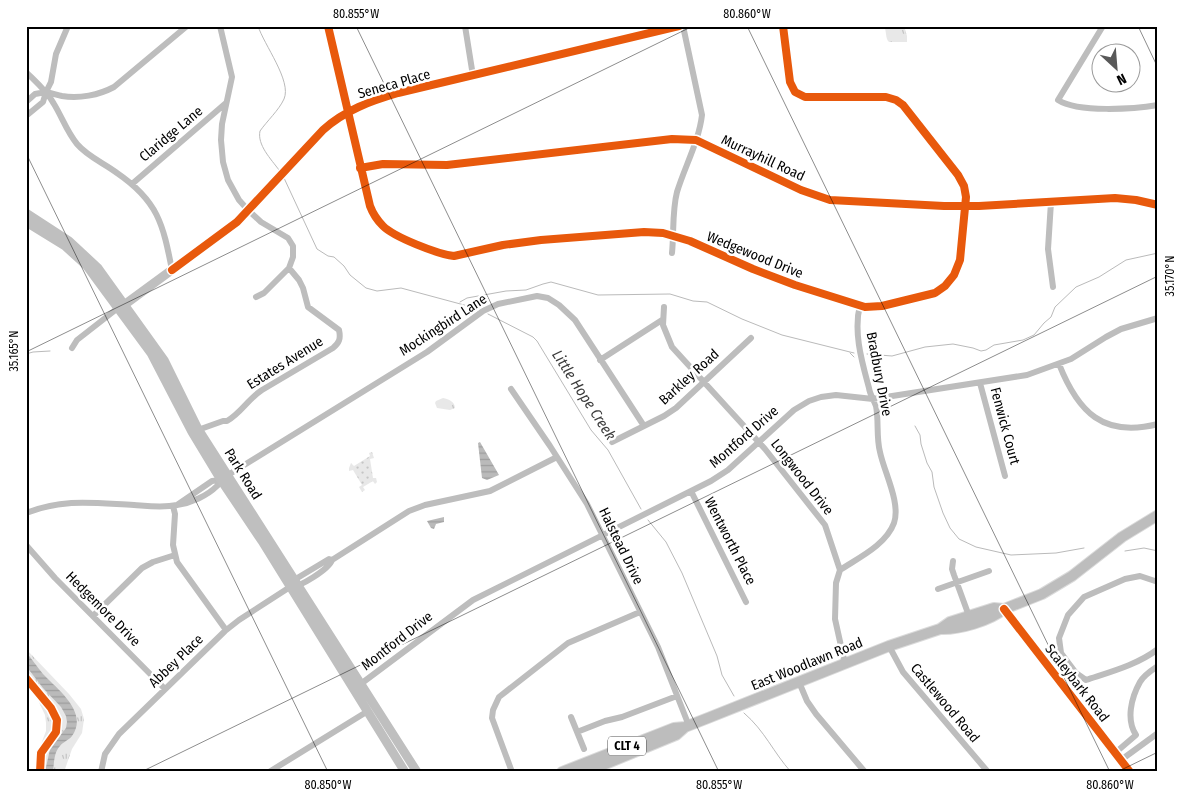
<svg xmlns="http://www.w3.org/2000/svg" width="1184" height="798" font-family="'Fira Sans Condensed',sans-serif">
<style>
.grass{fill:url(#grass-dots)}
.park{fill:url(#park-tufts)}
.water{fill:url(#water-rules)}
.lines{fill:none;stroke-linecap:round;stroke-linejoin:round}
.stream{stroke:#bababa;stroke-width:1}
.primary-casing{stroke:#dbdbdb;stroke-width:12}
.street{stroke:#bdbdbd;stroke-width:6}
.secondary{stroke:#bfbfbf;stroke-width:9}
.primary{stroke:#bdbdbd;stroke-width:10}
.cycleway-casing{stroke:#fff;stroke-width:11}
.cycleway{stroke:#e8590c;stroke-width:8}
.ticks{fill:none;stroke:#000;stroke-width:1;stroke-opacity:0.45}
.labels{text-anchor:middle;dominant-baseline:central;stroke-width:5;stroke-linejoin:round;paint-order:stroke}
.shield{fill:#fff;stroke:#4c4c4c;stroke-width:1}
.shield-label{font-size:12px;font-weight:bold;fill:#000}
.street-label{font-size:14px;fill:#000;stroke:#fff}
.water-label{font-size:15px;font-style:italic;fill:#3d3d3d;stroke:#fff}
.neatline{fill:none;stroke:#000;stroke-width:2}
.ticks-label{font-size:12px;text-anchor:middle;fill:#000}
</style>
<defs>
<pattern id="grass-dots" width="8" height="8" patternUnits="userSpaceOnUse" patternTransform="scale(1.25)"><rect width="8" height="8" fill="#e8e8e8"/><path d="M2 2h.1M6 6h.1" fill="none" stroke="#c5c5c5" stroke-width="1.8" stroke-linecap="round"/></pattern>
<pattern id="park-tufts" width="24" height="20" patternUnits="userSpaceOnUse" patternTransform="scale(1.25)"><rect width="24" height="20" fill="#e8e8e8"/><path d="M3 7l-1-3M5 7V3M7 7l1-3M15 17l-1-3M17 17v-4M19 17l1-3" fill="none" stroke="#c5c5c5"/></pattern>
<pattern id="water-rules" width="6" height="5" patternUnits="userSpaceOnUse" patternTransform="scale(1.25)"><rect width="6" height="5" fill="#bababa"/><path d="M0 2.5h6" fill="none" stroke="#9e9e9e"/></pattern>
</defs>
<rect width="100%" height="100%" fill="#fff"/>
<path class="grass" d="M372,452L374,458L370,459L373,478H376L377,482L375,484L373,481L363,487L365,490L362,492L359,487L362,485L353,470L349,471V468L351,463L354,466L370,456L369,453Z"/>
<path class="park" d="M884,26H904L907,36V42H889C885,38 887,32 884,26Z
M443,398C449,399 455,402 455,408L450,410L437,408L435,403L436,401Z
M26,649L69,694L81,709L84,719L82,733L72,749L64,772H37V755L46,731V723L45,715L37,698L26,685Z"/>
<path class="water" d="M480,442L499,475L487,480L482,478L478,443Z
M444,517V522L436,524L434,529L431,528L427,521Z
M26,652C32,659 37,667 43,674C57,689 89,712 72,736C69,740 63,742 60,746C54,752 54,763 53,772H45L50,749L66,728L67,722L66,716L61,707L43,688L26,666Z"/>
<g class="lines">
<path class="stream" d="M258,26C264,45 292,81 284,99C279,110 267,121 260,131C257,145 271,159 279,170
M284,178L317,249L328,256L334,257L344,266L350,275L366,288L377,291L401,288L479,309
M460,302L467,298L506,291L526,290L543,284L551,282L598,295L670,294L693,301L707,302L742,319L782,335L854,353
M488,314L533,337L537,341L591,430L608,450L641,509
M850,353L854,357
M26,354L33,352L50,351
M867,354L892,356L925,347L953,344L973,348L981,351L986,350L994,345L1023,340L1034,335L1044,323L1051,317L1055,307L1076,287L1099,277L1126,260L1158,253
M915,426L920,435L921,444L927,463L932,472L934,487L943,513L950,528L959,539L976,547L1011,555L1056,553L1084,548
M648,520L666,542L682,573L717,656L722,675L734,696
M1125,551L1144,548L1158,551
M744,713C765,731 773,752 791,772"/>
<g class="primary-casing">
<path id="primary" d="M940,629C958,630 990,621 1004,609
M562,772L674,728L685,727
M586,772L676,735L685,727L708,718L889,646L940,629L950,622L994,608L1004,609L1042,594L1072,576L1122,537L1158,515"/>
</g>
<path class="street" d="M68,26L56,54L51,82L46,92C52,93 57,95 62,96C79,99 99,95 114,87L187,26
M220,26L232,77L222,124L221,140L223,162L228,180L239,200L248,210L261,222L288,238L293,246V257L289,268L264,293L256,297
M328,26L370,206C373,214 377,220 383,226C394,237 437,254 454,256L503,245L541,240L644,232L663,233L690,241L753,269L795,285L865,307L882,306L935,293L945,286L954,275L960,260L966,197L964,186L958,175L903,105L896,100L886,97H805L795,92L790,82L783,26
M465,26L473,76
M1103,26L1058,100C1078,113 1134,109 1158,105
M26,72C36,82 47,91 54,104C62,117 67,132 77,144C88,157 104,163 117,173C158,201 163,224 172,270
M26,102L35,94L46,92L43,102L26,116
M360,168L383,164L447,165L672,139L696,140L801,190L830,200L944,206H979L1115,198L1136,200L1158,205
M132,184L226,103
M1051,202L1048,249L1053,287
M672,253C674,233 672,211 677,192C685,166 699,141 702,115L683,26
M664,307L663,325L672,347L765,449L825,525L840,570L836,583L835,619L845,664
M72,348L77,340L118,308
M600,360L662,320
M1059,364C1078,412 1103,438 1158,424
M980,383L1005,476
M511,389L550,446L587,504L658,647L689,726
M195,431L223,421H227C241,413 248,399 262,390L333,348C339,343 341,339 339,330L308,307L303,288L299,280L289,268
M612,442L664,416L676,408L751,338
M221,480L212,481L177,505C191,503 207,496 217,486C221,482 223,479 228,475L427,352L483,311L498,304L537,296L548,298L559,305L575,320L644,426
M691,491L746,602
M173,506L175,514L173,545L177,562L226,630
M26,513C64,498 94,503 134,505C148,506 163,508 177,505
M26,545L55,578L165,689
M329,559L332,560C329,569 299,588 290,587L294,580Z
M332,560L409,511L425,505L490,491L557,457
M953,561L952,569L954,575L969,616
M840,570C858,558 886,545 894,523C901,503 884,472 880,452C876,437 879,421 876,406C874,400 870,395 869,388C862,362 853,332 860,305
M938,589L989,571
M93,616L142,568L153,562L175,555
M889,646L903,672L988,772
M1076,673L1061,653L1059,638L1068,615L1084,597L1125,579L1140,576L1158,582
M799,682L807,701L816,714L865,772
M1062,684L1076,673L1086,680C1110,672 1137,665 1158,649
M358,686L473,600L711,481L728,470L794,410L809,401L821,397L836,395L873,399L1027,375L1071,359L1106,337L1121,329L1158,318
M571,717L584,749
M577,732L605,721L622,717L677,696
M1115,753L1136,735C1126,720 1131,698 1140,682C1144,675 1152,670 1158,666
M1121,760L1158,733
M101,772L105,754L119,734L225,631L239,620L290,587
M269,772L368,711
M512,772L492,718L493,710L499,697L568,643L640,612"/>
<path class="secondary" d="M26,213L69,241L98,268L164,360L198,429L417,772
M26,222L65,246L87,266L151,353L192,432L221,480L262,541L405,772
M120,308L237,222L323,130C345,110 371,101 398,93L679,26
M1004,609L1130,772"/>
<use href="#primary" class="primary"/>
<g class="cycleway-casing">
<path id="cycleway" d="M328,26L370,206C373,214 377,220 383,226C394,237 437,254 454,256L503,245L541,240L644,232L663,233L690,241L753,269L795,285L865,307L882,306L935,293L945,286L954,275L960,260L966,197L964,186L958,175L903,105L896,100L886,97H805L795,92L790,82L783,26
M360,168L383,164L447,165L672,139L696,140L801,190L830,200L944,206H979L1115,198L1136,200L1158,205
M172,270L237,222L323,130C345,110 371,101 398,93L679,26
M1004,609L1130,772
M26,678L51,708L57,720L56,732L41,753L40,772"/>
</g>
<use href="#cycleway" class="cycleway"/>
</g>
<path class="ticks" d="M356,26L719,772M747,26L1110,772M1138,26L1158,68M26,153L328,772M26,352L693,26M141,772L1158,276M1117,772L1158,752"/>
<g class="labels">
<rect class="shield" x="608" y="736.5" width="38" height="19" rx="4"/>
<g class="shield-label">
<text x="627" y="746">CLT 4</text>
</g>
<g class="street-label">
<text transform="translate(394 84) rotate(-16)">Seneca Place</text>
<text transform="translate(171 134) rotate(-40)">Claridge Lane</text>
<text transform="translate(763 158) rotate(25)">Murrayhill Road</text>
<text transform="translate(755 255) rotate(22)">Wedgewood Drive</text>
<text transform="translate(443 325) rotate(-33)">Mockingbird Lane</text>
<text transform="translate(285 363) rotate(-32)">Estates Avenue</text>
<text transform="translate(879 374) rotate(79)">Bradbury Drive</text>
<text transform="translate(689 377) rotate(-42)">Barkley Road</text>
<text transform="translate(1005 426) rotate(75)">Fenwick Court</text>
<text transform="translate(744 437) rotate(-41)">Montford Drive</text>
<text transform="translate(243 474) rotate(58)">Park Road</text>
<text transform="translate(802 477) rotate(52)">Longwood Drive</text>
<text transform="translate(730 541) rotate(63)">Wentworth Place</text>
<text transform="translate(621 546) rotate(64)">Halstead Drive</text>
<text transform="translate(103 609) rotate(45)">Hedgemore Drive</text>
<text transform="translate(397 641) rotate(-38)">Montford Drive</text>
<text transform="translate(176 661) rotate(-44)">Abbey Place</text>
<text transform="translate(807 664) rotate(-22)">East Woodlawn Road</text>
<text transform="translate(1077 683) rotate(52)">Scaleybark Road</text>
<text transform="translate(945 703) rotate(50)">Castlewood Road</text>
</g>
<g class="water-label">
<text transform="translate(584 395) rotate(57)">Little Hope Creek</text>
</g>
</g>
<rect width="1184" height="798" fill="none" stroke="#ffffff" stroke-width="55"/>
<g transform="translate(1116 68) rotate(154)"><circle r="24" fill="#ffffff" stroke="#999999"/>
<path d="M0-4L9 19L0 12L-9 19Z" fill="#595959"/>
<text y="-8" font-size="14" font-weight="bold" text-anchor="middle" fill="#000000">N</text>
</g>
<rect x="28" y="28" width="1128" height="742" class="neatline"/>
<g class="ticks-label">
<text x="356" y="18">80.855°W</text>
<text x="747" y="18">80.860°W</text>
<text transform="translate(1170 276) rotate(-90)" y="4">35.170°N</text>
<text transform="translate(14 351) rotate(-90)" y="4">35.165°N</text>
<text x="328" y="789">80.850°W</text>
<text x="719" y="789">80.855°W</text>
<text x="1110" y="789">80.860°W</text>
</g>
</svg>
